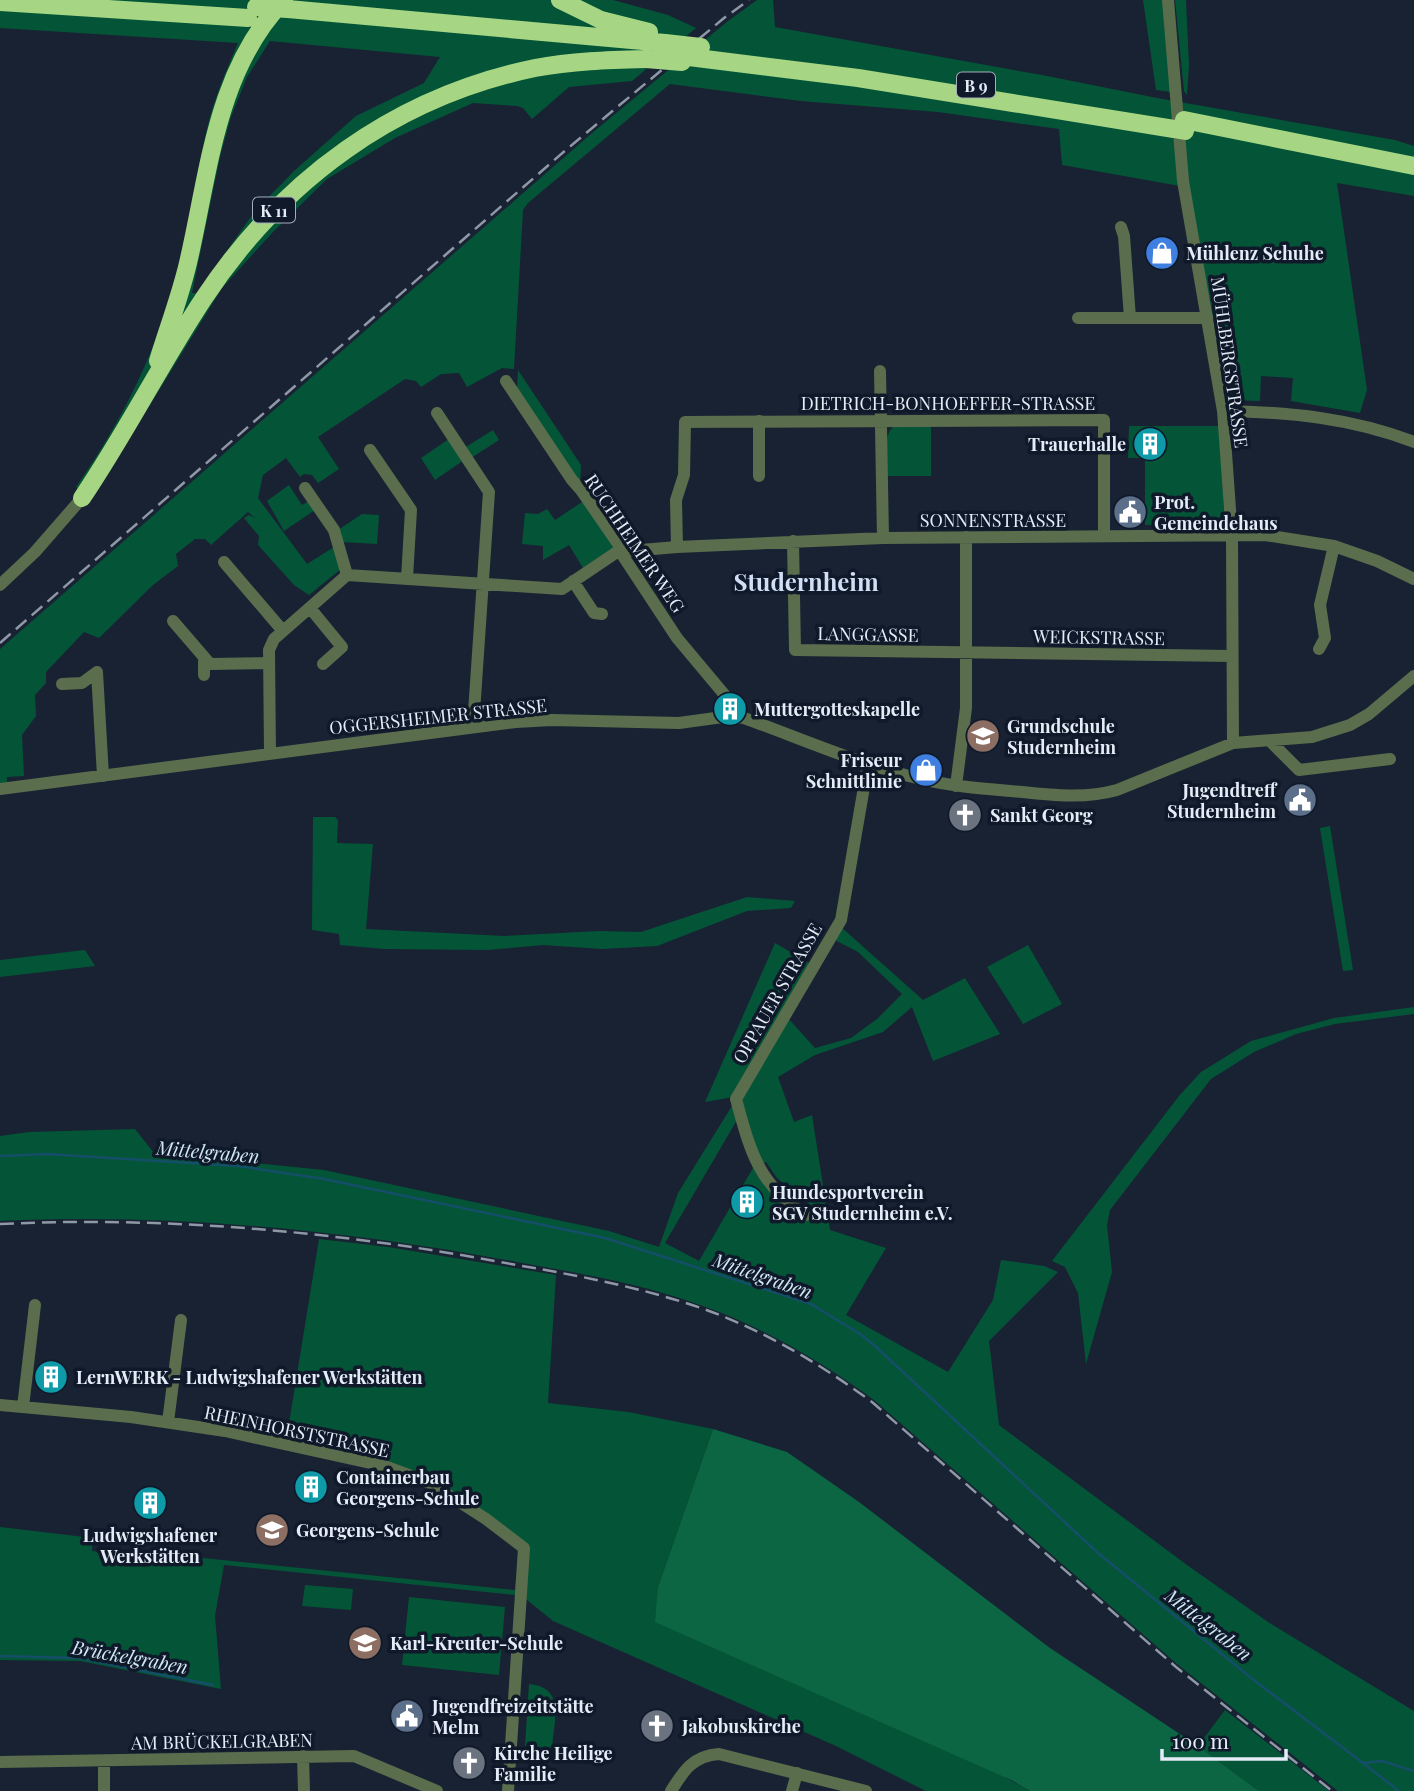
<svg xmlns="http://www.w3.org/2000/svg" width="1414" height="1791" font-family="'Playfair Display',serif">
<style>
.green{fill:#045537;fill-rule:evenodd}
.forest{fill:#0c6543}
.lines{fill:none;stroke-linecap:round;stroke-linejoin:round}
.stream{stroke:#154e69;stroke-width:2.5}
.minor{stroke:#5a6d4c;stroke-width:12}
.highway{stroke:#a6d683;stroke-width:18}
.rail{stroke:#8f98a5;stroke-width:2.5;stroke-dasharray:14 7;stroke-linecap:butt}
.highway-bridge{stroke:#a6d683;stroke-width:18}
.labels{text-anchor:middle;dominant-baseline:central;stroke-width:7;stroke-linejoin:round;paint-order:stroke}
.shield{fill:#0f1929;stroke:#a4adb9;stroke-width:2}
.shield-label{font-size:16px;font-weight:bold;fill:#e4ecf7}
.poi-label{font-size:18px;font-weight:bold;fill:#e4ecf7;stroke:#0f1929;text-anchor:start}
.street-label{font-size:18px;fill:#e4ecf7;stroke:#0f1929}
.water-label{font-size:19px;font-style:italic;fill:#d1e8f5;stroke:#0f1929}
.district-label{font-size:24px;font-weight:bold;fill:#d0def6;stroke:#0f1929}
</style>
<rect width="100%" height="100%" fill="#182233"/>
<path class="green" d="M0,0H613L668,15L696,28L632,81L569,87L532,119L523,108L517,106L473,103L395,138L327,179L272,233L222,288L92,499L76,487C123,420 160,345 179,265C190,220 196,174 207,129C214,99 226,71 238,43L0,28ZM270,41L440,57L424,83L356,116L294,171L255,211L197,293H192L220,157L231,117L247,77Z
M757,0H773L775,27L1047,76L1157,98L1395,140L1414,146V196L1337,183L1367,390L1360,413L1291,401L1293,378L1261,376L1260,401L1228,400L1223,365L1211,364L1180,186L1062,165L1059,129L938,112L801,101L670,84L528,203L523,210L514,369L502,368L467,387L459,373L441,374L421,387L416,381L405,379L318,437L339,469L318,483L312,475L304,474L300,477L286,458L263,475L258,498L307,564L334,547L341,569L309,595L294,585L258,545L259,536L244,518L249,515L255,518L248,512L211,545L205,539H195L176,554L178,566L153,585L99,638L84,632L46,672V683L35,695L36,716L22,735L24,776L7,777V785L0,786V649L592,133L728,21Z
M1143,0H1163L1171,92L1156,90Z
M1175,0H1186L1189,65L1187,95L1184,91Z
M518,370L581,465L580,485L517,391Z
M931,426V476H887C887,462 882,437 893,427Z
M1129,426H1219L1225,525H1145V458H1128Z
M493,430L499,440L471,458L464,448Z
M449,439L464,460L435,480L421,458Z
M289,485L302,505L309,501L315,510L284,531L267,501Z
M585,500L616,546L583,568L569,545L543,560V546L522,544L525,513L538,514L547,509L555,520Z
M362,514L379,515L377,544L341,542L338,530Z
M313,817H335L338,820L337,843L373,844L366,929L504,936L599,931L641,932L747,897L795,901L791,908L747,911L657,946L602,949L543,945L488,950L384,949L340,945L339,934L312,930Z
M1330,826L1353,970L1343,971L1320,828Z
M840,926L923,1000L965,978L1000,1034L933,1061L912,1007L883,1032L815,1055L778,1077L794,1122L812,1115L830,1230L886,1248L846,1315L948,1372L993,1300L1001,1260L1044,1266L1058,1272L989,1341L999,1425L1187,1565L1268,1622L1414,1711V1791H1338L1177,1664L874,1400C821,1361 765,1328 703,1306C643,1284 579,1273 517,1262C347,1230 173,1213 0,1221V1136L29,1132L135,1129L154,1153L324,1170L609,1231L659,1247L678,1193L787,1017L815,1048L851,1038L877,1019L902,994L858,952L833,939ZM737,1120L753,1168L699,1261L665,1243ZM766,1162L777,1178L811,1206L806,1214L758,1167Z
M775,943L811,964L733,1097L705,1102Z
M1028,945L1062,1004L1023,1024L987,967Z
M85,950L95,966L0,977V960Z
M1414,1007V1014L1335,1024L1296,1034L1254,1052L1211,1079L1110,1210L1107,1225L1112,1272L1086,1364L1078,1293L1065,1267L1052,1261L1179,1096L1201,1072L1251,1041L1334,1018Z
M319,1239L388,1247L556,1275L548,1403L628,1412L713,1429L658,1587L1030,1791H926L836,1746L553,1621L516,1591L515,1595L224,1565L215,1616L221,1689L80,1661L0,1660V1527L93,1538L92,1551L202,1563L203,1558L515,1590L519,1550C492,1529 457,1499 426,1486C381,1467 332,1459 285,1448Z
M305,1585L353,1589L351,1610L302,1606Z
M409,1597L505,1607L499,1675L402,1665Z
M529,1684C566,1687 554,1721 552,1748L525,1746Z
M1225,1710L1329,1791H1259L1198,1746Z"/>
<path class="forest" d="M713,1429L787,1452L859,1502L1050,1648L1198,1746L1259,1791H1030L1011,1780L655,1622L658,1587Z"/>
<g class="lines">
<path class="stream" d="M0,1156L47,1154L238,1166L324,1179L605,1238L811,1304L860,1334L875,1346L1098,1553L1255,1681L1363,1763L1382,1761L1414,1771
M0,1656L79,1658L213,1685
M1363,1763L1399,1791"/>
<path class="minor" d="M1168,0L1183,181L1223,411L1232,537L1233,743
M1121,227L1124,236L1130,318
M1078,318H1208
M880,371L883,538
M506,381L572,480L581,490L621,548L623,556L677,638L744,718
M1223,411C1289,412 1352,418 1414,442
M437,413L489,492L473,727
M759,421V476
M370,450L411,510L407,578
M305,488L334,530L347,575
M793,541L795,650L1232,656
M677,547L676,500L684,475L685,422L1104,420V536
M224,562L283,631
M573,581L594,613L602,614
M0,585L35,552L82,498
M310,608L342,647L323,664
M173,621L210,664L268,663
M1319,649L1325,638L1320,605L1334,546
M204,657V675
M97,672L103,776
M62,684L82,683L97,672
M1270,741L1299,770L1390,759
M270,754L269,650L274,639L347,575L562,589L617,552L677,547L883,538L1265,535L1334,546L1377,561L1414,579
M956,786L966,708V537
M0,789L516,722L552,720L679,723L730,716L744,718C802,739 861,765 921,779C954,787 988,789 1022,792C1054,795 1085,799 1117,790L1233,743L1312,737L1350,725L1369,714L1414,676
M806,1215C758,1185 750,1150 736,1099L841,920L868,764
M0,1405L131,1417L225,1431L384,1466L430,1483L486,1519L524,1548L508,1791
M23,1407L35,1305
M168,1422L181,1320
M303,1756L304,1791
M104,1761V1791
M0,1762L354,1756L437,1791
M671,1791C684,1770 693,1756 719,1754L866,1791
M792,1791L797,1773"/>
<path class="highway" d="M560,0L601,20L649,32
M0,2L248,18
M288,9L665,43
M689,57L858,78L1174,129
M1184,120L1414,166
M158,361C168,328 180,297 188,263C209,173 216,70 284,0
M82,498C126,433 161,363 204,298C282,180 395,97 535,68C572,61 608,60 646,59"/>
<path class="rail" d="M0,643L567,149L724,18L749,0
M0,1224C170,1216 343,1232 511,1264C575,1275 640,1287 701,1308C763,1330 819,1363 872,1402L1176,1667L1332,1791"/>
<path class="highway-bridge" d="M256,7L288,9
M665,43L701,47
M646,59L682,62
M1174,129L1185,131"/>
</g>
<defs>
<g id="shop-disc" transform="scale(1.75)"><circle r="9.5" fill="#3f7fe0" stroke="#0f1929"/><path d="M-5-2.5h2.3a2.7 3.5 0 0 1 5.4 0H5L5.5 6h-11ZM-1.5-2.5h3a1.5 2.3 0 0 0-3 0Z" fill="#fff"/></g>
<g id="building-disc" transform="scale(1.75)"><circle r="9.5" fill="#0f9aa8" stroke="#0f1929"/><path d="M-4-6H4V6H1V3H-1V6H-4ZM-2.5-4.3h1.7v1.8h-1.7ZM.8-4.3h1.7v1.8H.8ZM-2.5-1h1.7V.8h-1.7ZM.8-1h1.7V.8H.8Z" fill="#fff"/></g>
<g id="civic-disc" transform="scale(1.75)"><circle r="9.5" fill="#5c6f8a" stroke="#0f1929"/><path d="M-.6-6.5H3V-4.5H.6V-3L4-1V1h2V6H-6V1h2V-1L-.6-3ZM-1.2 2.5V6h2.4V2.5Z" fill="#fff"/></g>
<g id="school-disc" transform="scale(1.75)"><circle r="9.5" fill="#8d6e63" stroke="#0f1929"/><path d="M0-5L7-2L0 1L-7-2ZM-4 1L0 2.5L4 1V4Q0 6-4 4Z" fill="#fff"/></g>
<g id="church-disc" transform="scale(1.75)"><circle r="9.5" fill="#6b7280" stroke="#0f1929"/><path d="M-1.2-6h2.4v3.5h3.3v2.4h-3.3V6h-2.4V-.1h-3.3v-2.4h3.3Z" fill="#fff"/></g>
</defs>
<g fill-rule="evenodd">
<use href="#shop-disc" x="1162" y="253"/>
<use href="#building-disc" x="1150" y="444"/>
<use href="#civic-disc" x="1130" y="512"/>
<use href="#building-disc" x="730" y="709"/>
<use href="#school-disc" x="983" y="736"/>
<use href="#shop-disc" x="926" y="770"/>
<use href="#civic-disc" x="1300" y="800"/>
<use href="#church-disc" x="965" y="815"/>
<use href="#building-disc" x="747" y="1202"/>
<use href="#building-disc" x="51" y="1377"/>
<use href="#building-disc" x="311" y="1487"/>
<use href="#building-disc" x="150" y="1503"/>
<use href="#school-disc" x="272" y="1530"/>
<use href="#school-disc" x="365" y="1643"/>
<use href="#civic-disc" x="407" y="1716"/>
<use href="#church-disc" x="657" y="1726"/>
<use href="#church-disc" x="469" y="1763"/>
</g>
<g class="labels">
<g class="shield">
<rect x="957" y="72.5" width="38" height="25" rx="5"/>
<rect x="253" y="197.5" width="42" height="25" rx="5"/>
</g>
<g class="shield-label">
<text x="976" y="85">B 9</text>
<text x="274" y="210">K 11</text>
</g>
<g class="poi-label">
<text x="1186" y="253">Mühlenz Schuhe</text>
<text x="1126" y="444" text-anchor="end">Trauerhalle</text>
<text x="1154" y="502">Prot.<tspan x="1154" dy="21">Gemeindehaus</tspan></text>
<text x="754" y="709">Muttergotteskapelle</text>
<text x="1007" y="726">Grundschule<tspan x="1007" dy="21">Studernheim</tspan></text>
<text x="902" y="760" text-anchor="end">Friseur<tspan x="902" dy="21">Schnittlinie</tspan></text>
<text x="1276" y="790" text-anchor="end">Jugendtreff<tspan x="1276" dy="21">Studernheim</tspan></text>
<text x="990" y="815">Sankt Georg</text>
<text x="772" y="1192">Hundesportverein<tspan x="772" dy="21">SGV Studernheim e.V.</tspan></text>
<text x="76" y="1377">LernWERK - Ludwigshafener Werkstätten</text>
<text x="336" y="1477">Containerbau<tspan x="336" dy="21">Georgens-Schule</tspan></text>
<text x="296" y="1530">Georgens-Schule</text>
<text x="150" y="1535" text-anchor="middle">Ludwigshafener<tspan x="150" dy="21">Werkstätten</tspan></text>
<text x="390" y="1643">Karl-Kreuter-Schule</text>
<text x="432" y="1706">Jugendfreizeitstätte<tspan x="432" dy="21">Melm</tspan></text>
<text x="682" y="1726">Jakobuskirche</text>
<text x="494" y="1753">Kirche Heilige<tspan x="494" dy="21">Familie</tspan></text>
</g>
<g class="street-label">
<text transform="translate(1230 362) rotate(82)">MÜHLBERGSTRASSE</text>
<text x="948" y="403">DIETRICH-BONHOEFFER-STRASSE</text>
<text x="993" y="520">SONNENSTRASSE</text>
<text transform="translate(635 543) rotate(56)">RUCHHEIMER WEG</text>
<text transform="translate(868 634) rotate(1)">LANGGASSE</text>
<text transform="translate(1099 637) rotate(1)">WEICKSTRASSE</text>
<text transform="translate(438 716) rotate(-6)">OGGERSHEIMER STRASSE</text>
<text transform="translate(777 993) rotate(-60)">OPPAUER STRASSE</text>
<text transform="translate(297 1431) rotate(12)">RHEINHORSTSTRASSE</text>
<text transform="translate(222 1741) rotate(-1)">AM BRÜCKELGRABEN</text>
</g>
<g class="water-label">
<text transform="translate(208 1151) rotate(5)">Mittelgraben</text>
<text transform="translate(763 1275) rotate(19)">Mittelgraben</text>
<text transform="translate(1209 1624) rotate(38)">Mittelgraben</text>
<text transform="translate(130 1656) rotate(10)">Brückelgraben</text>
</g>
<g class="district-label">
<text x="806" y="581">Studernheim</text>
</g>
</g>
<path d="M1162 1749v10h124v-10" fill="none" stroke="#e4ecf7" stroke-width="3.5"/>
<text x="1172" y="1749" font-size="21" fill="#e4ecf7" stroke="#0f1929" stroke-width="5" paint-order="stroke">100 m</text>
</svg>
